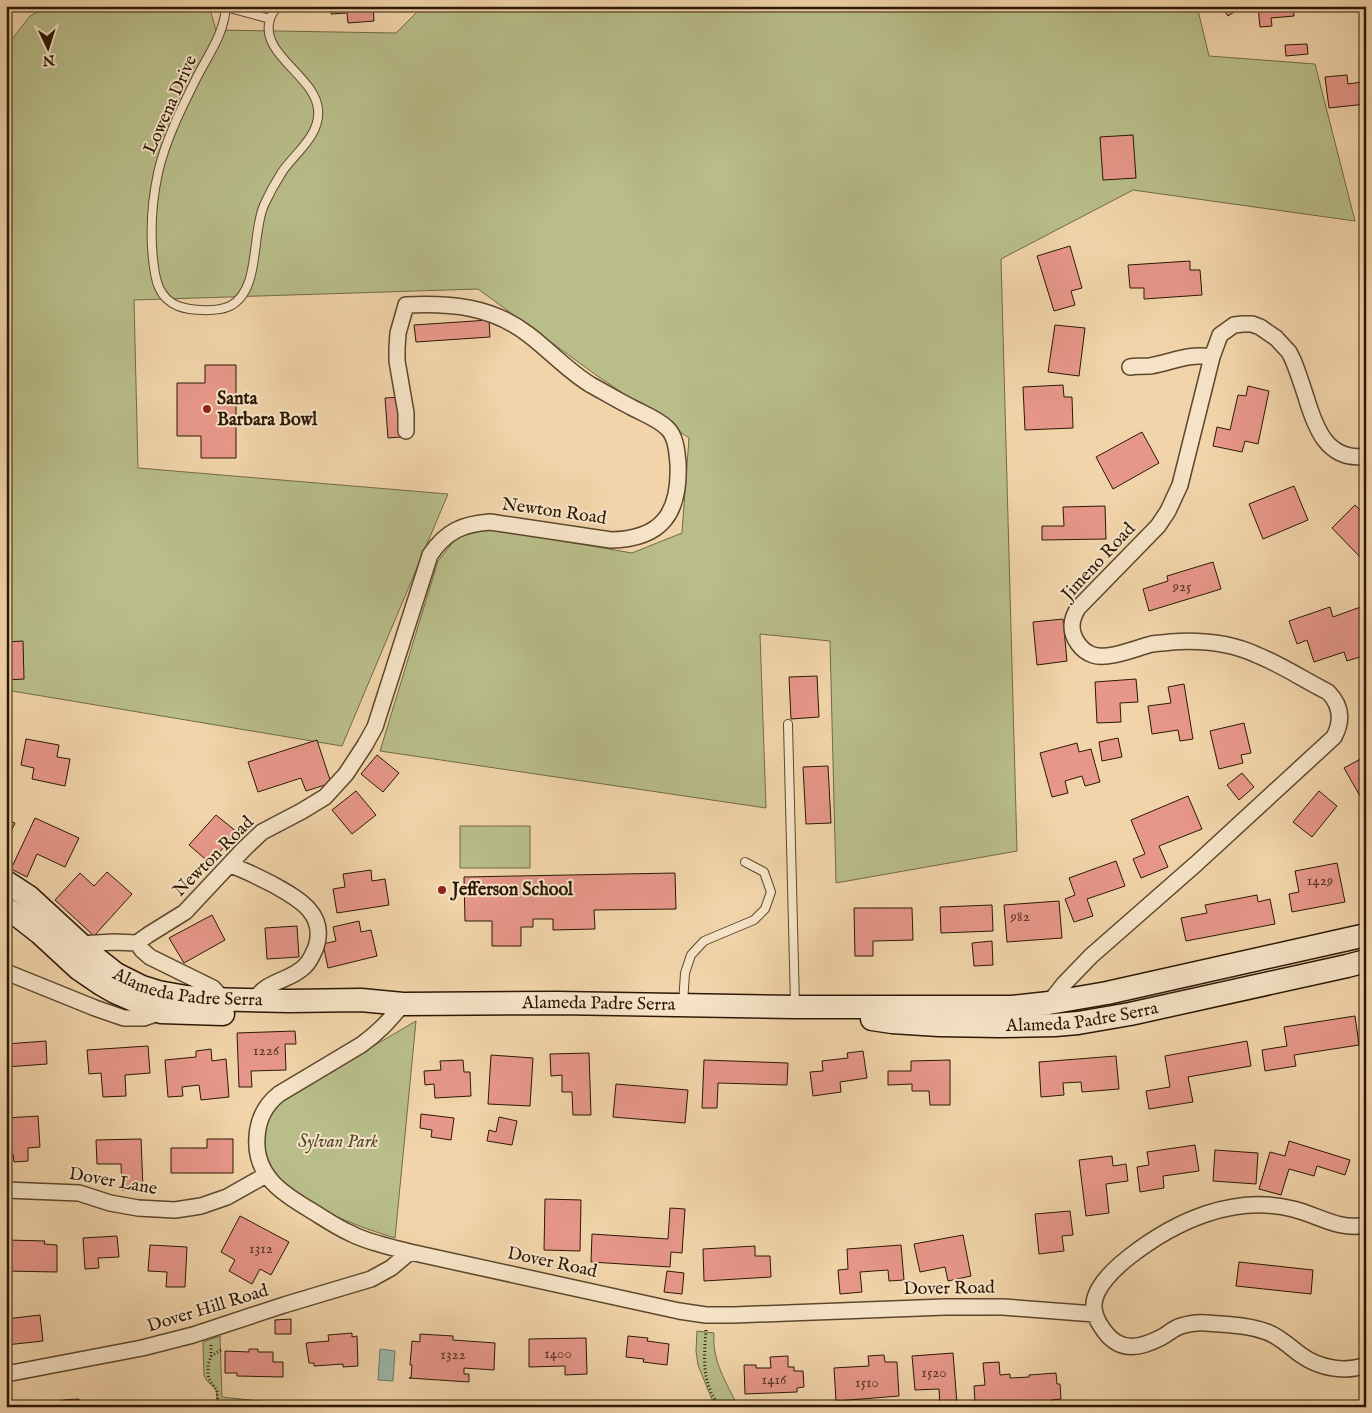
<svg xmlns="http://www.w3.org/2000/svg" width="1372" height="1413" font-family="'IM FELL English',serif">
<style>
.green{fill:#b8bd89;stroke:#726a46}
.water{fill:#9bb8aa;stroke:#6e7868}
.building{fill:#e79789;stroke:#2b1804}
.lines{fill:none;stroke-linecap:round;stroke-linejoin:round}
.lane-casing{stroke:#5c472d;stroke-width:10}
.street-casing{stroke:#5c472d;stroke-width:18}
.secondary-casing{stroke:#2b1804;stroke-width:25}
.path{stroke:#2b1804;stroke-width:3;stroke-dasharray:1 2.5;stroke-linecap:butt}
.lane{stroke:#f6e3c7;stroke-width:8}
.street{stroke:#f6e3c7;stroke-width:15}
.secondary{stroke:#f6e3c7;stroke-width:22}
.poi-dot{fill:#8f2418;stroke:#f6e3c7;stroke-width:2}
.labels{text-anchor:middle;dominant-baseline:central;stroke-width:4;stroke-linejoin:round;paint-order:stroke}
.number-label{font-size:15px;fill:#5a3825}
.street-label{font-size:18px;fill:#2b1804;stroke:#f6e3c7}
.poi-label{font-size:18px;font-weight:bold;fill:#2b1804;stroke:#f6e3c7;text-anchor:start}
.park-label{font-size:18px;font-style:italic;fill:#554a2c;stroke:#f6e3c7}
</style>
<rect width="100%" height="100%" fill="#f1d4a9"/>
<filter id="stains"><feTurbulence type="fractalNoise" baseFrequency=".004" numOctaves="4"/><feColorMatrix values="0 0 0 0 .2 0 0 0 0 .09 0 0 0 0 .02 0 0 0 .5 -.17"/></filter>
<radialGradient id="worn" r=".72"><stop offset=".6" stop-color="#630" stop-opacity="0"/><stop offset="1" stop-color="#630" stop-opacity=".3"/></radialGradient>
<path class="green" d="M48,6H209L216,30L396,33L423,6H1197L1209,56L1315,64L1355,221L1133,190L1001,259L1017,851L836,883L830,641L760,634L766,808L380,751L438,561L458,536L492,529L632,553L682,533L689,438L596,375L478,289L134,300L138,468L448,494L342,746L6,690V47L30,16Z
M460,826H530V868H460Z
M416,1021L395,1238C353,1225 261,1194 262,1139C262,1136 264,1132 265,1128C268,1116 270,1111 278,1102Z
M697,1331L714,1333C712,1362 726,1381 738,1407H715L698,1365L696,1351Z
M220,1336L222,1397L314,1407H218L216,1389L208,1382L204,1376L203,1342Z"/>
<path class="water" d="M380,1349L395,1351L393,1381L378,1380Z"/>
<path class="building" d="M331,6H373L374,21L348,23L347,13L331,14Z
M1221,6H1243L1228,16Z
M1258,6H1293L1294,16L1271,18L1272,26L1260,27Z
M1307,44L1308,54L1286,56L1285,45Z
M1366,67V104L1329,108L1325,77L1347,75L1348,84L1362,82L1361,68Z
M1133,135L1136,178L1103,180L1100,137Z
M1070,246L1082,288L1071,291L1075,305L1054,311L1037,256Z
M1190,261V270H1200L1202,295L1144,299V288H1130L1128,265Z
M489,320L490,337L416,342L414,325Z
M1055,325L1085,328L1079,376L1048,372Z
M205,365H236V458H201V436H177V383H205Z
M1063,385L1064,397H1072L1073,428L1025,430L1023,387Z
M1248,386L1269,391L1258,444L1245,441L1242,452L1213,446L1217,427L1230,430L1238,395L1246,396Z
M400,397L402,437L388,438L385,398Z
M1142,432L1159,463L1113,489L1096,457Z
M1294,486L1308,520L1263,539L1249,504Z
M1355,505L1366,516V551L1360,557L1332,528Z
M1105,506L1106,539L1042,540V526H1064L1063,507Z
M1213,562L1221,589L1149,611L1143,589L1168,581L1167,576Z
M1366,605V655L1347,661L1344,652L1314,662L1307,640L1297,644L1289,621L1330,607L1333,617Z
M1063,619L1067,661L1037,665L1033,622Z
M23,641L24,679L6,680V642Z
M817,676L819,717L791,719L789,677Z
M1136,679L1138,702L1120,703L1121,722L1097,723L1095,682Z
M1184,684L1193,739L1180,741L1178,730L1152,734L1148,706L1171,703L1168,687Z
M1244,723L1251,753L1241,755L1243,763L1219,769L1210,731Z
M1118,738L1122,757L1102,761L1099,742Z
M26,739L59,745L57,757L70,759L65,786L32,779L34,768L21,765Z
M317,740L331,783L306,791L301,778L258,792L248,762Z
M1077,743L1079,752L1091,749L1100,782L1085,786L1082,776L1065,781L1068,793L1052,797L1040,753Z
M377,755L399,773L383,792L361,774Z
M1366,756V792L1360,796L1344,768Z
M828,766L831,823L806,824L803,767Z
M1242,773L1254,787L1239,800L1227,785Z
M356,791L376,815L352,834L332,810Z
M1319,791L1337,806L1312,837L1293,822Z
M1188,796L1202,829L1159,846L1168,867L1141,878L1133,859L1145,854L1131,820Z
M216,815L237,832L210,863L189,845Z
M35,818L79,838L65,867L37,854L27,877L11,869Z
M6,820L15,823L6,843Z
M1116,861L1125,886L1087,899L1093,916L1074,922L1065,899L1075,895L1069,878Z
M1337,863L1345,902L1292,912L1289,894L1299,892L1295,871Z
M371,870L372,881L385,879L389,905L337,913L333,889L345,887L343,874Z
M107,872L132,894L94,936L55,900L80,873L94,886Z
M675,873L676,909L594,910L595,929L553,930V919H533V927H521V946H492V921H465L464,877Z
M1257,895L1258,902L1270,899L1275,924L1186,941L1181,918L1207,913L1205,905Z
M1059,901L1062,938L1007,942L1004,905Z
M992,905L993,931L941,933L940,907Z
M854,908H912L913,940L873,941V956H855Z
M212,915L225,940L184,963L169,938Z
M359,921L361,932L371,930L377,956L328,968L323,944L336,941L333,927Z
M297,926L299,957L267,959L265,928Z
M992,941L993,965L974,966L972,943Z
M1355,1016L1359,1045L1294,1055L1296,1066L1265,1071L1262,1050L1287,1046L1284,1027Z
M295,1031L296,1044H285L286,1070L251,1071L252,1087H239L237,1033Z
M46,1041L47,1064L6,1067V1044Z
M1247,1041L1251,1066L1188,1077L1193,1102L1149,1109L1146,1091L1170,1087L1165,1056Z
M148,1046L150,1073L125,1075L126,1096L103,1097L101,1073L89,1074L87,1050Z
M211,1049L212,1061L226,1059L229,1097L201,1100L199,1085L182,1087L183,1096L168,1097L165,1060L196,1057V1051Z
M863,1051L867,1078L840,1082L841,1092L813,1096L810,1072L823,1071L822,1061L848,1058L847,1053Z
M589,1053L591,1115H573L572,1092H562V1075L551,1076L550,1054Z
M491,1055L533,1058L530,1106L488,1104Z
M1116,1056L1119,1089L1082,1092L1081,1082L1063,1083L1064,1095L1041,1097L1039,1062Z
M463,1060L464,1072H470L471,1096L435,1098L434,1084L425,1085L424,1071L441,1070L440,1061Z
M704,1060L788,1063L787,1085L718,1083L717,1108H702Z
M950,1060V1105H930L929,1091H912V1084L888,1085V1071H911V1061Z
M616,1084L688,1090L685,1123L613,1117Z
M421,1114L454,1118L451,1140L431,1137L432,1130L420,1128Z
M38,1116L40,1147L28,1148V1161L14,1162L13,1154H6V1118Z
M499,1117L517,1121L512,1145L487,1141L489,1130L496,1132Z
M141,1139L143,1189L122,1190L121,1164H97L96,1140Z
M207,1139H233V1173H171V1148H207Z
M1289,1141L1350,1160L1345,1175L1317,1166L1314,1176L1289,1169L1281,1195L1259,1189L1270,1152L1285,1156Z
M1195,1145L1199,1171L1163,1176L1164,1188L1140,1192L1137,1167L1149,1165L1147,1152Z
M1215,1150L1258,1153L1256,1184L1213,1181Z
M1112,1156L1113,1166L1126,1164L1128,1181L1106,1184L1109,1213L1086,1216L1079,1160Z
M545,1199L581,1200L580,1251L544,1250Z
M670,1208L685,1209L682,1253L671,1252L670,1267L591,1262L592,1234L668,1239Z
M1070,1211L1073,1235L1062,1236L1064,1251L1039,1254L1035,1214Z
M240,1216L289,1242L271,1275L260,1269L252,1284L229,1271L235,1260L221,1252Z
M963,1235L971,1276L948,1281L945,1267L920,1272L914,1244Z
M117,1236L119,1257L98,1258L99,1268L85,1269L83,1238Z
M6,1240L45,1241L44,1244L57,1245V1272L6,1271Z
M150,1245L187,1247L185,1287H166L167,1272L148,1271Z
M901,1245L904,1280L889,1281L888,1270L860,1272L862,1292L840,1294L838,1270L848,1269L847,1249Z
M755,1246V1256H770L771,1277L704,1281L703,1249Z
M1239,1262L1313,1270L1311,1294L1236,1286Z
M667,1271L684,1273L682,1294L664,1292Z
M40,1315L43,1341L6,1345V1319Z
M291,1319V1334H275V1320Z
M352,1333V1337L357,1336L358,1366L343,1367V1364L314,1366V1363H309L306,1343L329,1341L328,1335Z
M420,1334L453,1336V1340L495,1343L494,1370L464,1368V1374H469V1382L409,1378H411L412,1365H410L412,1341L420,1342Z
M628,1336L648,1338L647,1341L669,1344L667,1365L643,1362L644,1359L626,1357Z
M586,1338L587,1374L565,1375V1366L529,1367V1339Z
M249,1349H258V1352H273V1362H283V1377L237,1376V1373H225V1351L249,1352Z
M953,1353L957,1404L940,1405L939,1389L915,1390L912,1356Z
M884,1355L885,1362H897L899,1396L836,1401L834,1368L869,1366L868,1356Z
M788,1356V1367H794V1371H803L804,1387L797,1388V1392L745,1394L744,1365H756V1368H771L770,1357Z
M999,1362L1000,1375L1010,1374V1378L1029,1377V1375L1056,1373L1057,1384H1060L1061,1399L1052,1400L1053,1403L1029,1404V1402L1004,1403L1005,1407H998V1404H986V1401L975,1402L974,1386L985,1385L983,1363Z
M79,1399V1407H64L63,1400Z"/>
<g class="lines">
<g class="lane-casing">
<path id="lane" d="M226,6C224,35 209,53 196,79C182,107 165,141 158,173C152,201 150,231 153,259C155,279 158,298 178,306C191,311 218,312 230,306C261,290 251,235 264,205C269,194 275,183 282,172C295,153 321,135 318,109C315,76 259,54 270,19C271,15 275,10 277,6
M226,7L270,19
M788,724L795,1005
M683,1003L685,973L691,955L704,941L754,920L765,909L771,892L764,872L745,862"/>
</g>
<g class="street-casing">
<path id="street" d="M1130,367C1137,366 1144,366 1150,366C1173,362 1187,353 1212,357
M230,865C245,870 258,877 272,884C297,898 327,913 316,947C313,954 310,962 304,967C288,982 269,979 254,1000
M137,943L148,935L185,912L244,849L262,832L302,811L325,797L346,774L365,745L375,727L430,555C446,531 463,524 490,522L611,540C662,539 680,513 678,464C677,452 676,436 667,428C658,419 642,413 631,407C617,400 604,392 591,385C568,371 550,351 529,335C492,306 451,303 406,305L398,333L397,348V361L406,413V431
M79,944L114,942L137,943L142,950L150,957L213,988L223,999
M6,972L95,1008L124,1018H144L161,1012
M1049,1003L1064,984L1091,956L1197,863L1334,737C1343,720 1341,705 1328,692C1304,680 1282,665 1257,655C1231,643 1199,640 1171,642C1165,643 1158,643 1152,644C1136,648 1109,660 1093,655C1081,651 1072,638 1072,626C1072,619 1075,613 1078,608L1158,526L1168,511L1180,485L1212,357L1220,335L1234,325L1243,324H1252L1260,327L1276,338L1289,352L1293,360C1298,372 1302,385 1306,397C1315,427 1327,462 1366,456
M403,1004C388,1022 379,1032 361,1045L279,1094C265,1105 258,1119 257,1137C254,1176 283,1194 312,1211C325,1219 338,1228 352,1234C370,1243 391,1247 410,1252L679,1311L706,1315H734L945,1307H1003L1095,1314
M6,1190L79,1193L110,1203L138,1208L175,1210L201,1206L227,1197L266,1175
M1366,1225C1339,1231 1318,1215 1293,1209C1234,1194 1175,1221 1129,1257C1115,1268 1092,1289 1094,1308C1095,1318 1100,1325 1105,1332C1121,1353 1141,1348 1162,1337C1169,1333 1174,1328 1181,1326C1190,1323 1198,1322 1207,1323C1228,1325 1248,1325 1267,1332C1280,1337 1290,1347 1301,1355C1319,1368 1345,1373 1366,1365
M6,1374L142,1348L193,1335L284,1305L371,1279L391,1268L410,1252"/>
</g>
<g class="secondary-casing">
<g id="secondary">
<path id="s1" d="M6,882L29,897L92,955L116,974L142,987L158,992L186,997L207,999L289,1001L361,1000L403,1004L557,1003L795,1007H1012L1049,1003L1107,993L1366,935"/>
<path d="M6,909L17,915L40,933L79,969L101,984L115,992L161,1012L223,1014"/>
<path id="s2" d="M872,1019L892,1022L939,1025L1000,1026L1055,1025L1078,1023L1130,1014L1347,966L1366,961"/>
</g>
</g>
<path class="path" d="M706,1330C704,1358 701,1385 721,1407
M211,1345V1356L208,1365V1374L209,1379L217,1391L218,1402L220,1407
M211,1356L221,1350"/>
<use href="#lane" class="lane"/>
<use href="#street" class="street"/>
<use href="#secondary" class="secondary"/>
</g>
<g class="poi-dot">
<circle cx="207" cy="409" r="5"/>
<circle cx="442" cy="890" r="5"/>
</g>
<g class="labels">
<g class="number-label">
<text x="1182" y="586">925</text>
<text x="1320" y="880">1429</text>
<text x="1020" y="916">982</text>
<text x="266" y="1050">1226</text>
<text x="261" y="1248">1312</text>
<text x="558" y="1353">1400</text>
<text x="453" y="1354">1322</text>
<text x="934" y="1372">1520</text>
<text x="774" y="1379">1416</text>
<text x="867" y="1382">1510</text>
</g>
<g class="street-label">
<text transform="translate(171 105) rotate(-66)">Lowena Drive</text>
<text transform="translate(554 512) rotate(8)">Newton Road</text>
<text transform="translate(1099 562) rotate(-47)">Jimeno Road</text>
<text transform="translate(214 857) rotate(-45)">Newton Road</text>
<text stroke="none"><textPath href="#s1" startOffset="218">Alameda Padre Serra</textPath></text>
<text stroke="none"><textPath href="#s1" startOffset="631">Alameda Padre Serra</textPath></text>
<text stroke="none"><textPath href="#s2" startOffset="211">Alameda Padre Serra</textPath></text>
<text transform="translate(113 1182) rotate(10)">Dover Lane</text>
<text transform="translate(552 1263) rotate(12)">Dover Road</text>
<text transform="translate(949 1289) rotate(-1)">Dover Road</text>
<text transform="translate(208 1309) rotate(-17)">Dover Hill Road</text>
</g>
<g class="poi-label">
<text x="217" y="399">Santa<tspan x="217" dy="21">Barbara Bowl</tspan></text>
<text x="452" y="890">Jefferson School</text>
</g>
<g class="park-label">
<text x="338" y="1142">Sylvan Park</text>
</g>
</g>
<rect width="1372" height="1413" fill="none" stroke="#f1d4a9" stroke-width="25"/>
<rect x="8" y="8" width="1357" height="1398" fill="none" stroke="#2b1804" stroke-width="2.5"/>
<rect x="12" y="12" width="1347" height="1388" fill="none" stroke="#2b1804"/>
<g transform="translate(48 48) rotate(176)" stroke="#f6e3c7" stroke-width="4" paint-order="stroke">
<path d="M0-4L9 19L0 12L-9 19Z" fill="#2b1804"/>
<text y="-8" font-size="14" font-weight="bold" text-anchor="middle" fill="#2b1804">N</text>
</g>
<rect width="100%" height="100%" filter="url(#stains)"/>
<rect width="100%" height="100%" fill="url(#worn)"/>
</svg>
